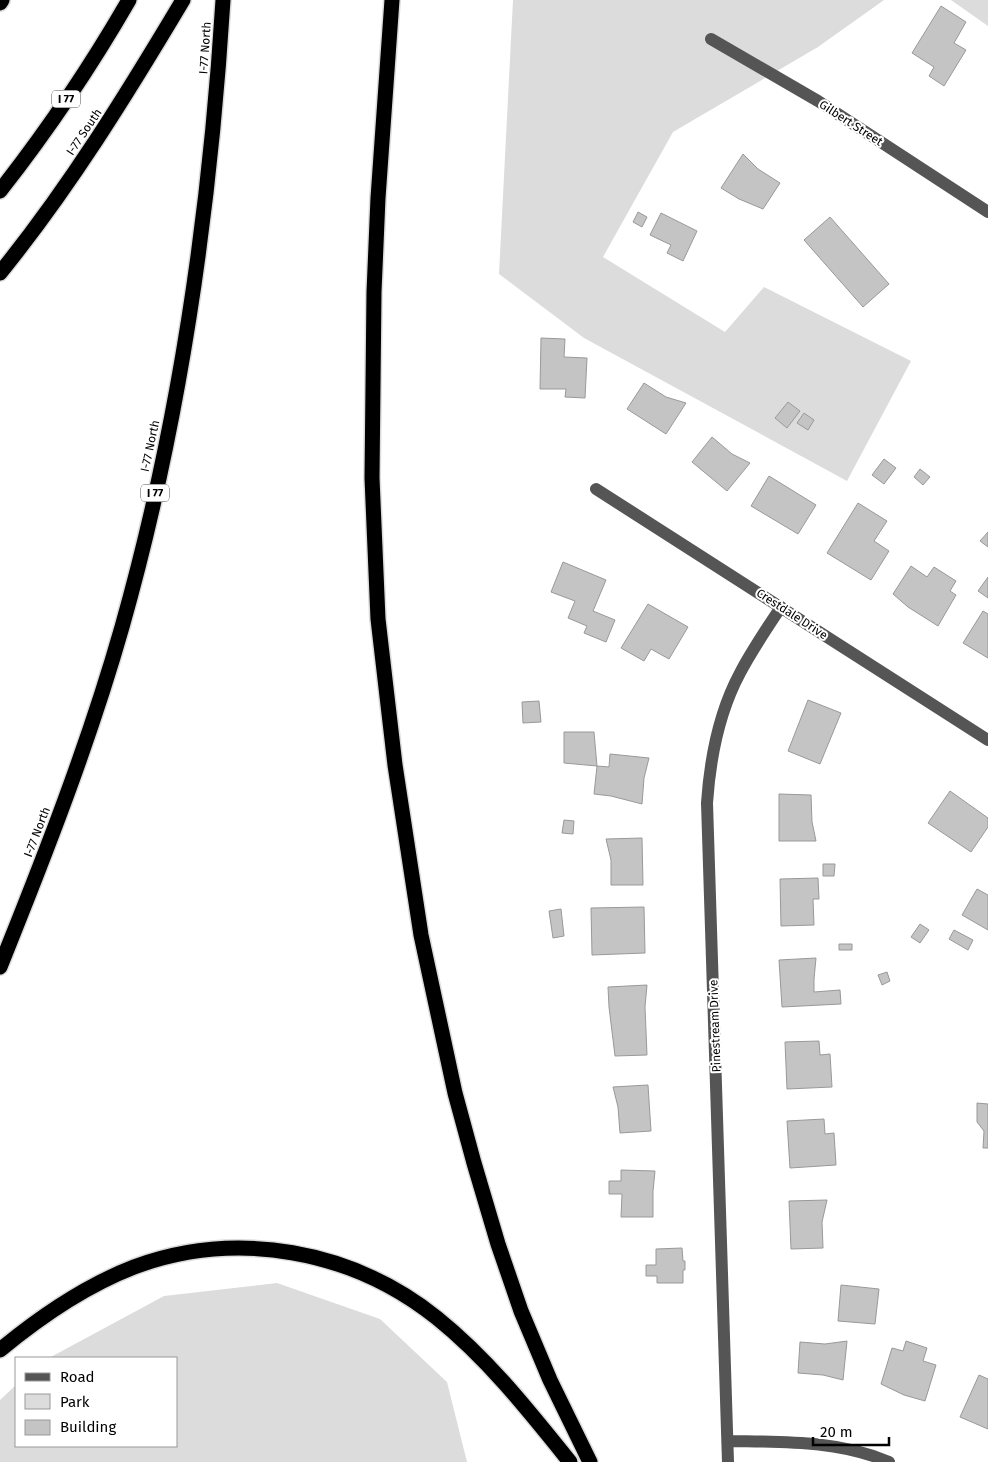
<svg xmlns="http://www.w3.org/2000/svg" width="988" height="1462" font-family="'Fira Sans',sans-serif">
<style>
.green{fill:#dcdcdc}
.building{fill:#c4c4c4;stroke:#999}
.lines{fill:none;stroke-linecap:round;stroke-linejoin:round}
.highway-casing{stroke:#dbdbdb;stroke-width:18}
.minor{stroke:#555;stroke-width:12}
.highway{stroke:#000;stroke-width:15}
.labels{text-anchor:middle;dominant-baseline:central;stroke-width:4;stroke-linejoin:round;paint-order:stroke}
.shield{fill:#fff;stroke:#4c4c4c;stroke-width:1}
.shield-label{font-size:11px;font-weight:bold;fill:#000}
.street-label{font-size:12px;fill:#000;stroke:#fff}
</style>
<rect width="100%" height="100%" fill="#fff"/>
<path class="green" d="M513,0H884L818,47L673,132L603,257L725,332L764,287L911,361L847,481L584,338L499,274Z
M951,0H988V26Z
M277,1283L380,1319L447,1382L467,1462H0V1400L16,1385V1446H176V1358H49L164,1296Z"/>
<path class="building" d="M941,6L966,22L954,43L966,50L944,86L929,76L934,67L912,53Z
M743,154L758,169L780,183L763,209L739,199L721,188Z
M638,212L647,217L642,227L633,222Z
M661,213L697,231L683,261L667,253L671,245L650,235Z
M830,217L889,284L863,307L804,240Z
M541,338L565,339L564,357L587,358L585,398L565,397L566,389H540Z
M644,383L666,397L686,403L666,434L627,409Z
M788,402L800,411L787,428L775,418Z
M804,413L814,420L808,430L797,423Z
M712,437L732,454L750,463L727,491L692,462Z
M884,459L896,468L884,484L872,475Z
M920,469L930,477L923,485L914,477Z
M769,476L816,505L798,534L751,506Z
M858,503L887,521L874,541L889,551L871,580L827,553Z
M988,532V547L980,541Z
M563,562L606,580L593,611L615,620L606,642L584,633L587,626L568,618L575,601L551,592Z
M911,566L927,577L934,567L956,581L950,591L956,595L938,626L908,607L893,594Z
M988,577V598L978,591Z
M648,604L688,627L669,659L651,649L644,661L621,648Z
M983,611L988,614V658L963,643Z
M808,700L841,713L820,764L788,751Z
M539,701L541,722L523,723L522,702Z
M564,732H594L597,766L564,763Z
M610,754L649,758L644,778L642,804L611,796L594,794L597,766L609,767Z
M950,791L988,818V827L971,852L928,823Z
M779,794L811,795L812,822L816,841H779Z
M564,820L574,821L573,834L562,833Z
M642,838L643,885H611V860L606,839Z
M823,864H835L834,876H823Z
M818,878L819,899H813L814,925L781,926L780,879Z
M977,889L988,895V930L962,915Z
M644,907L645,953L592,955L591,908Z
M561,909L564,936L553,938L549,911Z
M920,924L929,930L920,943L911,937Z
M954,930L973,940L968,950L949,939Z
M839,944H852V950H839Z
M816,958L814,979V992L840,990L841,1004L782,1007L779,960Z
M887,972L890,981L882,985L878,975Z
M647,985L645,1007L647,1055L615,1056L609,1007L608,987Z
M819,1041L820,1055L830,1054L832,1087L787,1089L785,1042Z
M648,1085L651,1131L620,1133L618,1107L613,1087Z
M977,1103L988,1104V1148H983L984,1131L977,1122Z
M824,1119L825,1134L834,1133L836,1165L790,1168L787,1121Z
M621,1170L655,1171L653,1191V1217H621L622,1194H609V1181H621Z
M827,1200L822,1222L823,1248L791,1249L789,1201Z
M682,1248L683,1261H685V1270H683V1283H657V1276H646V1265H656V1249Z
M841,1285L879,1289L875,1324L838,1321Z
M847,1341L843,1380L823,1375L798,1373L800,1342L825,1344Z
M906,1341L927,1348L923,1361L936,1365L925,1401L904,1395L881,1384L892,1348L903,1351Z
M979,1375L988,1379V1429L960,1417Z"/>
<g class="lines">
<g class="highway-casing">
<path id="highway" d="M392,0L378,198L374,292L372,478L378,619L395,765L421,935L455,1093L474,1163L498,1244L521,1311L550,1380L590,1462
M0,3L2,0
M0,191C47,131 91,66 129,0
M0,273C69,188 127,94 183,0
M0,967C45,855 89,743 122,627C180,422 210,212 223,0
M0,1350C41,1316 85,1286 134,1267C237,1229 352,1250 437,1318C488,1359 529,1411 570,1462"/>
</g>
<path class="minor" d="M711,39L818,101L988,212
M596,489L988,740
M728,1441C782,1442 838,1440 889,1462
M728,1462L707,803C710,759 719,712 740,673C752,650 767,628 781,607"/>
<use href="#highway" class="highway"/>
</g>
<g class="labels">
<g class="shield">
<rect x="52" y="90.5" width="28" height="17" rx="4"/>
<rect x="141" y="484.5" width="28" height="17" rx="4"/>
</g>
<g class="shield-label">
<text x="66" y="99">I 77</text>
<text x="155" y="493">I 77</text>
</g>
<g class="street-label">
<text transform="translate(205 48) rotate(-86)">I-77 North</text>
<text transform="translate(851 123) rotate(33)">Gilbert Street</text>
<text transform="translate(84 132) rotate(-56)">I-77 South</text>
<text transform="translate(150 446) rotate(-78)">I-77 North</text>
<text transform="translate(792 614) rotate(33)">Crestdale Drive</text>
<text transform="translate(37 832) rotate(-69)">I-77 North</text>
<text transform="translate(715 1026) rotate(-92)">Pinestream Drive</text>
</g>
</g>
<rect x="15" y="1357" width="162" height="90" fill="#ffffff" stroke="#999999"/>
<rect x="25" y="1373" width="25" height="8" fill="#555555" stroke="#999999"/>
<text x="60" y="1382" font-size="15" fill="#000000">Road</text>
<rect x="25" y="1394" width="25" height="15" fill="#dcdcdc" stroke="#999999"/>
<text x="60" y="1407" font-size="15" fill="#000000">Park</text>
<rect x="25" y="1420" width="25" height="15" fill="#c4c4c4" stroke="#999999"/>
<text x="60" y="1432" font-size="15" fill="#000000">Building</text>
<path d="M813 1437v8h76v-8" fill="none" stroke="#000000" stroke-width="2.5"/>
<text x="820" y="1437" font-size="15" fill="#000000" stroke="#ffffff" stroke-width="4" paint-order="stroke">20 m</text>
</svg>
